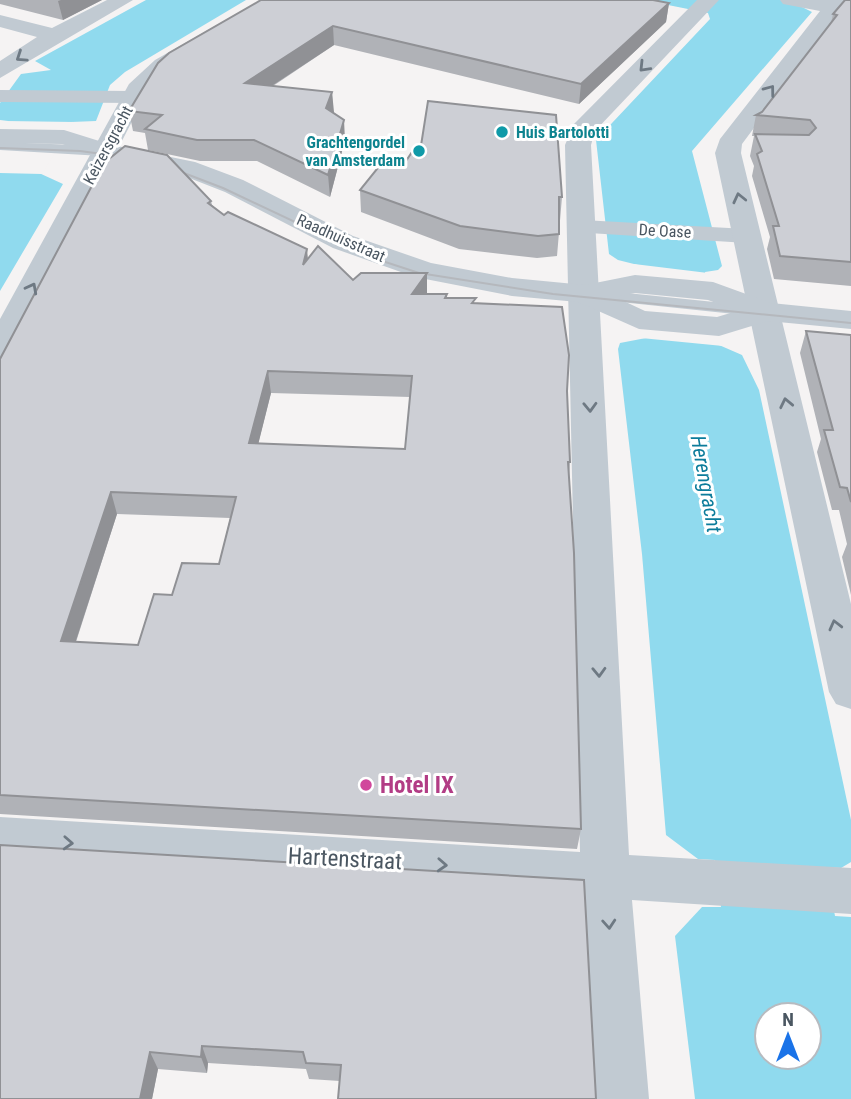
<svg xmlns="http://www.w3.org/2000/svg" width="851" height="1099" font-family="'Roboto Condensed',sans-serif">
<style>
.water{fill:#90daee;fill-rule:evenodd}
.pier{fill:#f5f3f3}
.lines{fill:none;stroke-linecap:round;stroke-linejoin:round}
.service{fill:#c1cad2;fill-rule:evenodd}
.pedestrian{fill:#c1cad2;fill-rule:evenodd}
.minor{fill:#c1cad2;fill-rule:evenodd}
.tertiary{fill:#c1cad2;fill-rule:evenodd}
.tram{stroke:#b5b8bd;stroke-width:2}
.wall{fill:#b0b2b7;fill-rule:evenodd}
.shaded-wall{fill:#909195}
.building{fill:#cdcfd5;stroke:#909195;stroke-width:2;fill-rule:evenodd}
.oneway{stroke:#6e7983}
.culture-dot{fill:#0f9aa8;stroke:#fff;stroke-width:2.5}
.hotel-dot{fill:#d1479c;stroke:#fff;stroke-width:2.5}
.labels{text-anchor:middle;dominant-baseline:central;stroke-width:6;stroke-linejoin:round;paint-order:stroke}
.far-culture-label{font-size:16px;font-weight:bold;fill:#0d838f;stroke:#fff;text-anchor:start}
.far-street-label{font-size:16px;fill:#4a5661;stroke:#fff}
.water-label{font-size:21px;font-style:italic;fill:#0c7c9b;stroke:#fff}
.near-hotel-label{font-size:23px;font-weight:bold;fill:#b23c85;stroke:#fff;text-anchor:start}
.near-street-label{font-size:23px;fill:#4a5661;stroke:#fff}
</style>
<rect width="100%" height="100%" fill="#f5f3f3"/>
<path class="water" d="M146,0H246L125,72L110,85L96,121L71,122L39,173L63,184L0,291V133L8,121L0,120V103L21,74L51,70L35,61Z
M643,0H808L802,7L812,12L692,151L722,266L718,270L705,272L719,345L742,355L759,390L851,820V862L841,868L826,867L835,916L851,917V1099H695L675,936L702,907H721L715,860L698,859L666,835L642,554L618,349L620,343L646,338L638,265L618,260L609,254L596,140L710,19L708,13ZM767,1015H809V1057H767Z"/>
<path class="pier" d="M6,121L74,122L42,174L0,173V131Z
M634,264L708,273L723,346L641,338Z"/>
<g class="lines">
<path class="service" d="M0,142L102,146L110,151L102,156L0,150Z
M588,289L763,307L772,312L763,317L582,298L579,294Z"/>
<path class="pedestrian" d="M0,90L134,91L144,97L134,103L0,102Z
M582,220L747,229L756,231L759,236L756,241L747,243L573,232L570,227L573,222Z"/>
<path class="minor" d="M107,0H133L0,78V61L37,37L0,27V15L52,28Z
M261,0H286L171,70L147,92L16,348L11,355L0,358V319L129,84L155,60Z
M697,0H719L595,131L591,145L629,855L851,868V914L632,900L649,1099H593L582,897L0,861V817L580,852L565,145L574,124Z
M780,0H849L742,144L741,153L851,604V709L836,704L829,692L715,153L720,139L820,11L783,4Z"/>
<path class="tertiary" d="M0,129L64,130L112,145L195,162L243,180L353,236L431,263L512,278L585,285L635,275L713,282L771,303L851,311V329L768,321L719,336L639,329L578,302L512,296L415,277L333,248L225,192L179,174L97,156L62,144L0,143ZM635,293L708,300L737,311L717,317L645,311L615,297Z"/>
<path class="tram" d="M0,148L80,151L132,158
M163,165L223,188L367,256L419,273L553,294L851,323"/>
</g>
<path class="wall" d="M0,0H102L63,20L0,4Z
M261,0L669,3L666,22L579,104L334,45L273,86L332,92L333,113L345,140L330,197L257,161H200L148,150L145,133L133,131L129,111Z
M851,0V286L774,279L767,249L770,237L752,176L754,166L750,156L754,136H752L756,115L762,112L831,23L833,14Z
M420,152L562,197L557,256L537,258L459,249L361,212L360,190L402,167Z
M211,201L212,205L224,215L308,258L353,280L427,294H447V298L476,303L567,391L570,462L569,476L581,829L577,849L0,814V359ZM271,393L410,397L405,449L258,444ZM117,514L230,518L219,564L138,645L76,642Z
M806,331L851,335V595L842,557L847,544L839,510H832L817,452L821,439L800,353Z
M584,880L340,1081L309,1079L306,1069L208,1063L207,1073L158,1069L152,1099H0Z"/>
<path class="shaded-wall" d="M61,0H102L63,20L58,1Z
M669,3L666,22L579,104L581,84Z
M333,26L334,45L247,102L245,83Z
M332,92L334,112L327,128L326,108Z
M344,120L345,140L330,197L328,175Z
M307,249L309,270L303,265Z
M427,273V294H412Z
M268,371L271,393L253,465L249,443Z
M111,492L117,514L69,662L61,641Z
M202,1046L208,1063L207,1073L201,1057Z
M150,1052L158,1069L152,1099H140Z"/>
<path class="building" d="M261,0H653L669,3L581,84L333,26L245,83L332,92L326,108L344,120L328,175L254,140H197L145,129L162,115L129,111L158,63L169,53Z
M845,0H851V262L780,256L773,226H779L757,154L762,151L755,134L809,135L816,128L810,120L756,115L762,112L837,15L833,14Z
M428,101L556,115L562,197H559V234L538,236L460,226L360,190L385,159L402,167L412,152H420Z
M125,146L167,155L211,201L208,203L224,215L228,212L307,249L303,265L318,246L353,280L361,273H427L412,294H447L445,298H476L472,303L562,307L569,355L567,391L570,462H568L574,553L581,829L0,795V359L104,163ZM268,371L412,376L405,449L249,443ZM111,492L236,497L219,564L182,563L172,595L154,594L138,645L61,641Z
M806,331L851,335V502L847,488L840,487L824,430H833Z
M0,845L584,880L596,1099H338L341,1065L306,1063L303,1052L202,1046L201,1057L150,1052L140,1099H0Z"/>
<defs><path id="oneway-chevron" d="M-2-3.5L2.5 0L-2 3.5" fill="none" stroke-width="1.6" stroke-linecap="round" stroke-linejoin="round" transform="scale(1.75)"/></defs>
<g class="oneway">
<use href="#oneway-chevron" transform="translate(21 57) rotate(146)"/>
<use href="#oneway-chevron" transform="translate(644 67) rotate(134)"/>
<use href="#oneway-chevron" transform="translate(770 90) rotate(-53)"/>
<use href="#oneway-chevron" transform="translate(739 198) rotate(-103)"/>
<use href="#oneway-chevron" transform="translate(32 288) rotate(-62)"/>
<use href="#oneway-chevron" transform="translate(786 403) rotate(-102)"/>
<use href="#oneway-chevron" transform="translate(590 407) rotate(88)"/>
<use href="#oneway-chevron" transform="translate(835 625) rotate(-104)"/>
<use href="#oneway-chevron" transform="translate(599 672) rotate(88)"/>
<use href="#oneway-chevron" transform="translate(68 843) rotate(3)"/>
<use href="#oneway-chevron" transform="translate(442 865) rotate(3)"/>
<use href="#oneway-chevron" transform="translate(609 924) rotate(86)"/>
</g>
<g class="culture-dot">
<circle cx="502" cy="132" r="7"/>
<circle cx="419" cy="151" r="7"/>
</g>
<circle class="hotel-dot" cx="366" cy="785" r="7"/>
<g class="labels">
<g class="far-culture-label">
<text x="516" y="132">Huis Bartolotti</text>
<text x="405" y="142" text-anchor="end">Grachtengordel<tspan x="405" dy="18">van Amsterdam</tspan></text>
</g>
<g class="far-street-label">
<text transform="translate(108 145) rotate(-62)">Keizersgracht</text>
<text transform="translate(665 231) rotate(3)">De Oase</text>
<text transform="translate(341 238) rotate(24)">Raadhuisstraat</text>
</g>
<g class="water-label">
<text transform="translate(706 484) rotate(80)">Herengracht</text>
</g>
<g class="near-hotel-label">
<text x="380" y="785">Hotel IX</text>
</g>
<g class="near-street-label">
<text transform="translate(345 859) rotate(3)">Hartenstraat</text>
</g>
</g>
<g transform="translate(788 1036)"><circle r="33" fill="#ffffff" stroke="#b7bbc0" stroke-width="2"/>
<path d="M0-5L12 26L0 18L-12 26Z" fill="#1a73e8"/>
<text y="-10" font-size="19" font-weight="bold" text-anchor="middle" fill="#4a5661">N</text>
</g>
</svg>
